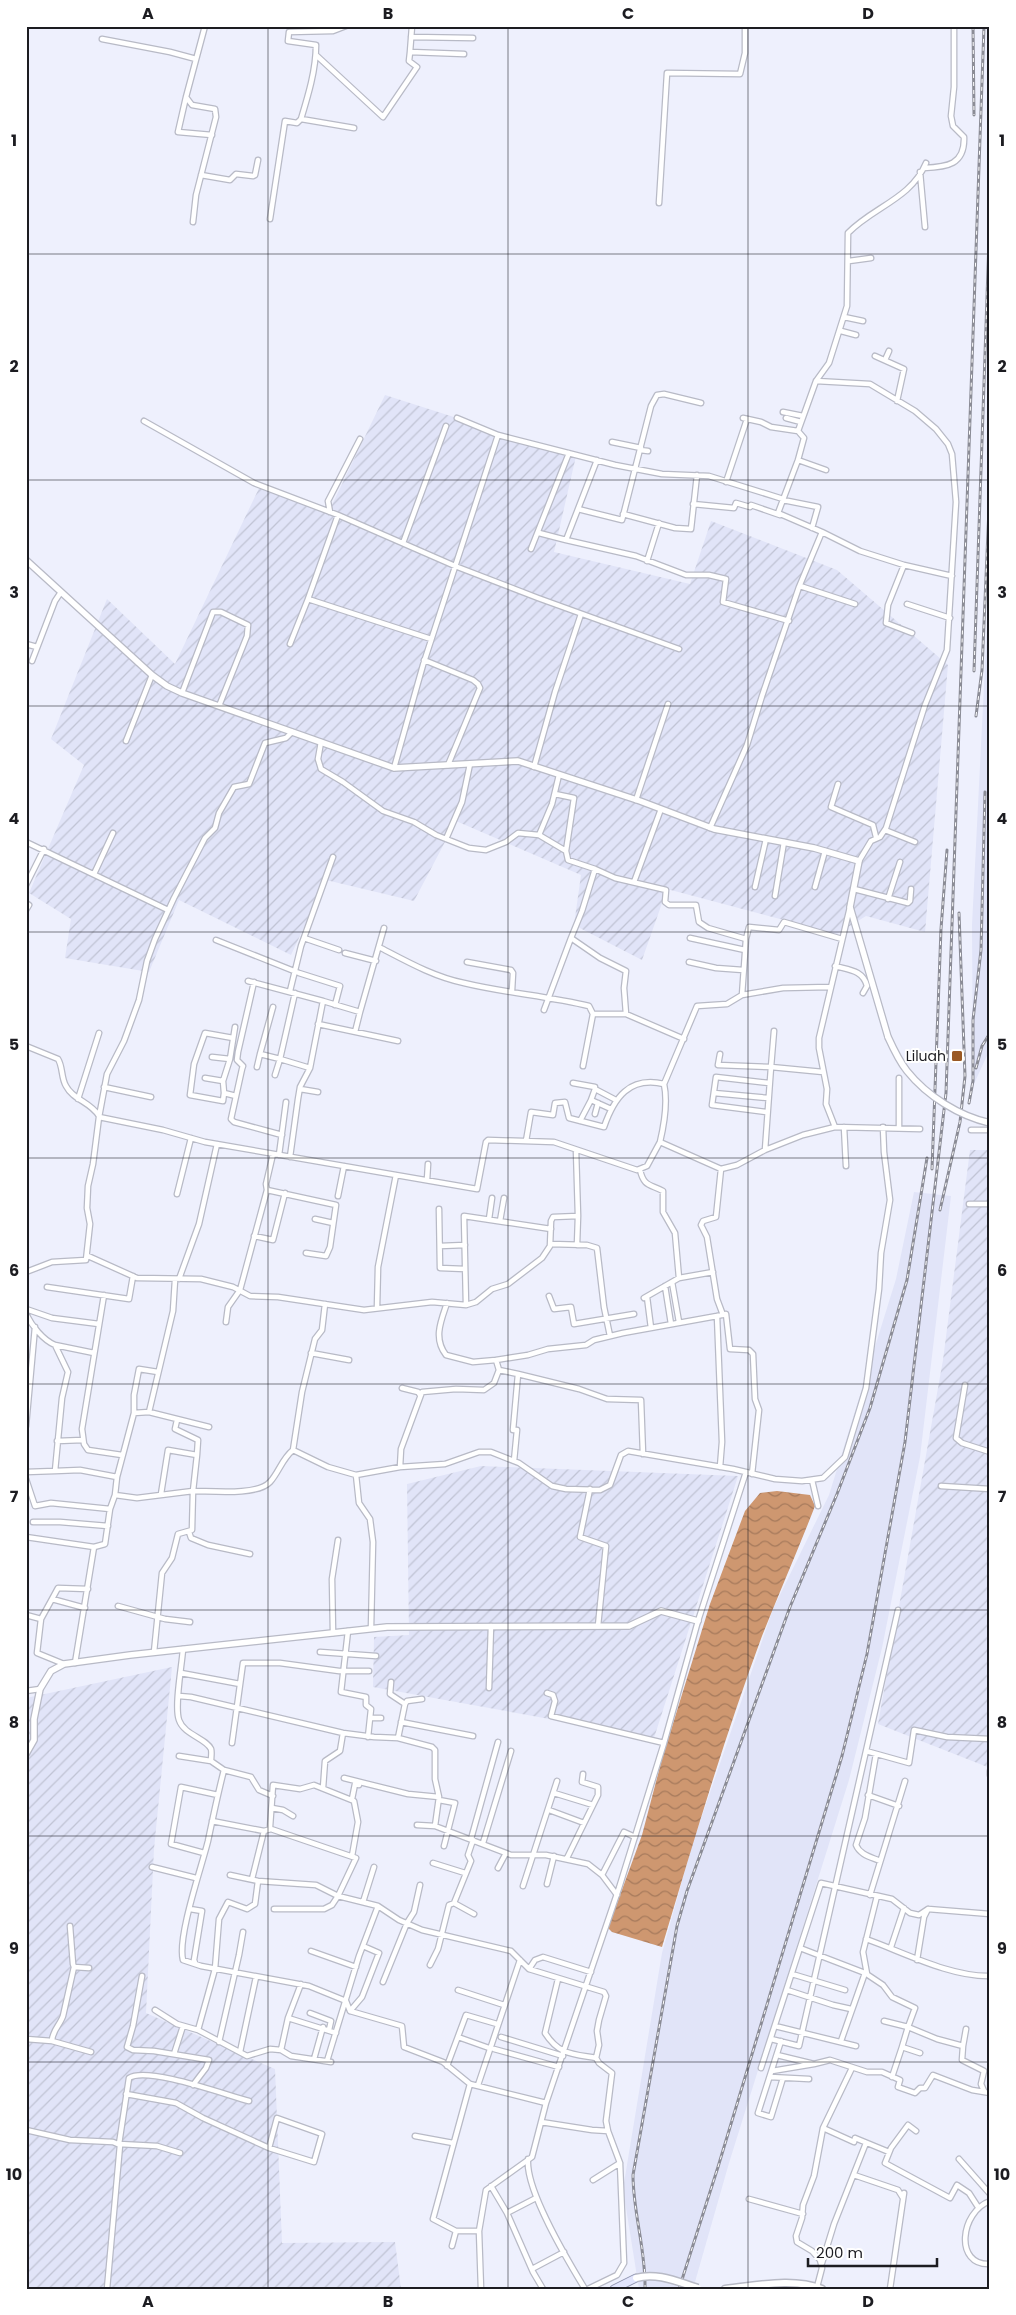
<svg xmlns="http://www.w3.org/2000/svg" width="1016" height="2315" font-family="Poppins,sans-serif">
<style>
.built{fill:#e1e4f8}
.industrial{fill:url(#industrial-furrows)}
.water{fill:url(#water-waves)}
.lines{fill:none;stroke-linecap:round;stroke-linejoin:round}
.minor-casing{stroke:#b8bac6;stroke-width:7}
.tertiary-casing{stroke:#b8bac6;stroke-width:8}
.secondary-casing{stroke:#b8bac6;stroke-width:9}
.primary-casing{stroke:#9094af;stroke-width:9}
.minor{stroke:#fff;stroke-width:4.5}
.tertiary{stroke:#fff;stroke-width:5.5}
.secondary{stroke:#fff;stroke-width:6}
.primary{stroke:#e2e5fd;stroke-width:7}
.rail-casing{stroke:#8b8c96;stroke-width:3}
.rail{stroke:#fff;stroke-width:1;stroke-dasharray:4;stroke-linecap:butt}
.tertiary-bridge-casing{stroke:#b8bac6;stroke-width:8;stroke-linecap:butt}
.secondary-bridge-casing{stroke:#b8bac6;stroke-width:9;stroke-linecap:butt}
.tertiary-bridge{stroke:#fff;stroke-width:5.5}
.secondary-bridge{stroke:#fff;stroke-width:6}
.grid{fill:none;stroke:#1c1c21;stroke-width:1;stroke-opacity:0.55}
.poi-dot{fill:#9a5924;stroke:#fff;stroke-width:2}
.labels{text-anchor:middle;dominant-baseline:central;stroke-width:4;stroke-linejoin:round;paint-order:stroke}
.poi-label{font-size:14px;fill:#1c1c21;stroke:#fff;text-anchor:end}
.neatline{fill:none;stroke:#1c1c21;stroke-width:2}
.grid-label{font-size:16px;text-anchor:middle;font-weight:bold;fill:#1c1c21}
</style>
<defs>
<pattern id="industrial-furrows" width="10" height="10" patternUnits="userSpaceOnUse" patternTransform="scale(1.25)"><rect width="10" height="10" fill="#e1e4f8"/><path d="M-1 1l2-2M0 10L10 0M9 11l2-2" fill="none" stroke="#c0c3d4"/></pattern>
<pattern id="water-waves" width="16" height="10" patternUnits="userSpaceOnUse" patternTransform="scale(1.25)"><rect width="16" height="10" fill="#ce9770"/><path d="M0 5q4-4 8 0t8 0" fill="none" stroke="#a67a5c"/></pattern>
</defs>
<rect width="100%" height="100%" fill="#eef0fd"/>
<path class="built" d="M990,566V1049L973,1086L972,925Z
M914,1192L951,1196L920,1457L882,1648L849,1780L729,2163L693,2289H639L623,2189L662,1953L692,1845L773,1609L829,1495L896,1279Z"/>
<path class="industrial" d="M385,395L576,456L554,552L690,584L711,521L837,570L948,665L925,932L866,916L837,934L667,889L642,960L574,925L581,875L456,821L414,901L326,880L291,955L179,900L149,972L65,958L71,919L29,893L84,765L51,739L107,599L175,664L261,484L329,511Z
M970,1150H990V1768L878,1724L943,1360Z
M481,1466L738,1476L654,1738L373,1687L374,1637L409,1635L407,1484Z
M172,1667L154,1849L146,2013L275,2069L282,2243L395,2242L401,2289H26V1698Z"/>
<path class="water" d="M777,1491L810,1495L815,1506C798,1550 779,1593 762,1636C724,1738 693,1843 662,1947L612,1932L608,1928L642,1835L662,1759L710,1604L745,1511L760,1493Z"/>
<g class="lines">
<g class="minor-casing">
<path id="minor" d="M346,26L333,31L289,32L288,41L316,45C316,70 308,96 301,119L354,128
M412,26L410,52L464,54
M411,37L473,38
M102,39L170,52L196,59
M316,55L383,117L417,67L409,61L410,52
M186,97L178,132L212,135
M924,168C947,167 965,165 964,137L953,126L951,116L954,87V26
M920,172L925,227
M201,175L230,180L236,174L253,176L255,175L258,160
M659,203L667,73L740,74L745,53V26
M270,219L285,121L297,123L301,119
M193,222L196,195L216,117L215,109L192,105L186,97L205,26
M849,261L871,258
M844,317L863,321
M841,331L856,335
M875,356L904,369L897,401
M885,360L889,351
M816,381L870,384L915,411L936,429L948,444L952,454L956,502L947,650L925,705L886,828L880,837L871,841L859,861
M783,412L803,416
M457,418L498,435
M743,418L761,422L771,427L798,431
M786,418L801,422
M144,421L254,483L338,515
M612,442L641,448
M640,450L648,451
M597,460L566,540L636,556L686,575H709L726,579L723,602L789,621
M798,460L826,470
M726,482L747,419
M783,500L818,507L812,528
M693,504L734,508L736,503L750,507L751,505L780,515
M578,509L622,520L651,406L657,395L664,394L701,403
M330,512L328,501L360,439
M623,514L675,528L691,529L697,475
M822,532L860,551L904,565L952,576
M539,533L566,540
M403,543L446,426
M531,549L569,453
M647,561L659,523
M904,565L888,605L886,623L912,633
M800,586L855,604
M907,604L950,618
M431,639L308,599L338,515L455,566L538,598L679,649
M26,644L37,647
M290,644L308,599
M424,660L473,680L478,684L480,688L448,765
M32,661L55,601L61,592
M182,693L213,612H221L248,625L247,636L219,706
M126,741L152,675
M321,742L318,759L321,769L343,782L383,811L414,822L436,835L469,848L486,850L506,842L518,833L539,835
M534,767L555,692L581,614
M394,768L423,665L498,435L615,465L662,474L709,476L783,499
M559,775L552,804L539,835L566,851L568,860L595,869L615,878L666,890L665,902L669,905H696L699,922L708,928L746,939L742,995
M838,784L831,807L873,825L876,837
M555,794L574,798L566,851
M636,800L668,704
M710,828L747,745L762,696L799,587L822,532L778,513L798,460L804,438L798,431L816,381L829,363L847,306L848,233C873,207 911,199 926,163
M885,830L915,842
M446,839L462,802L470,764
M26,842L168,910
M595,869L582,911L571,938L600,958L626,971L624,988L626,1014L684,1039
M94,874L113,833
M634,882L661,809
M26,885L44,849
M755,887L766,839
M815,887L825,851
M854,889L908,903L910,901L911,889
M775,896L784,842
M888,899L900,862
M26,903L29,905L26,910
M304,938L339,950
M690,938L745,950
M746,939L749,927L779,930L784,922L842,939
M216,940L299,973L340,986L335,1005
M379,947C406,961 434,977 464,983C505,993 548,996 589,1006L593,1014L583,1066
M345,953L376,961
M467,962L511,970L513,973L512,991
M689,962L716,968L743,970
M835,966C849,970 863,970 867,986L863,993
M248,981L323,1001L310,1068L300,1087L298,1099L290,1157
M254,982L238,1052L237,1060L243,1066L242,1069L231,1119L234,1122L282,1135
M290,991L301,946L333,857
M295,993L280,1059L310,1068
M323,1001L360,1012L384,928
M273,1007L260,1054L280,1059L275,1075
M544,1010L571,938
M593,1014H626
M318,1024L398,1041
M235,1027L230,1059L223,1081L224,1093L236,1096
M355,1032L360,1012
M26,1046L58,1059C63,1067 61,1078 66,1086C73,1100 91,1102 99,1116
M720,1054L718,1065L771,1067L774,1031
M212,1057L230,1059
M257,1067L260,1054
M205,1078L223,1081
M573,1083L595,1087V1089
M664,1084L697,1006L727,1004L742,995L783,988L830,987
M104,1087L151,1097
M300,1089L318,1092
M224,1093L223,1101L190,1095L194,1064L205,1033L233,1038
M714,1093L768,1098
M78,1099L99,1033
M591,1100L595,1089L616,1100
M766,1112L712,1105L716,1077L769,1083
M595,1114L598,1103
M99,1117L107,1074L124,1041L139,1000L147,961L155,939L174,898L205,838L215,828L219,813L234,787L249,784L265,743L286,738L292,732
M580,1121L591,1100L611,1109
M835,1127L826,1104L827,1089L819,1048V1038L850,907
M844,1127L846,1166
M899,1128V1078
M971,1130H990
M526,1141L531,1112L553,1115L555,1103L565,1102L569,1118L604,1127C614,1098 629,1076 664,1084C668,1102 664,1125 660,1142
M765,1150L771,1067L823,1072
M279,1155L286,1102
M721,1169L716,1217L703,1221L701,1225L707,1237L717,1299L723,1315
M640,1170C644,1187 650,1184 663,1191V1212L675,1233L679,1278
M427,1180L428,1164
M267,1190L336,1205L330,1247L326,1256L306,1253
M177,1194L191,1138
M338,1196L344,1166
M969,1204H990
M439,1209L440,1268L465,1269
M315,1219L333,1223
M489,1219L492,1198
M500,1221L504,1198
M254,1236L273,1240L285,1193
M550,1244L587,1245L597,1248L604,1307L610,1336
M577,1245L578,1216
M440,1246L465,1245
M88,1256L137,1278L201,1279L233,1287L250,1296L278,1297L364,1310L432,1302L466,1305L476,1302L492,1289L508,1284L542,1258L550,1246L551,1221L553,1217L578,1216L576,1150
M26,1272L52,1262L86,1260L90,1224L87,1208L88,1186L93,1164L99,1117L163,1130L205,1142L477,1189L486,1142L488,1140L554,1142L637,1170L647,1166L660,1142L721,1169L737,1165L765,1150L803,1135L835,1127L920,1129
M179,1279L199,1224L217,1144
M672,1282L679,1322
M665,1286L671,1324
M47,1287L129,1299L133,1276
M104,1295L82,1429L84,1444L88,1450L122,1455
M549,1296L554,1309L571,1307L574,1324L634,1314
M647,1297L651,1328
M644,1298L679,1278L713,1272
M447,1303C441,1321 433,1338 446,1355L473,1362L496,1360L499,1370L518,1374
M466,1305L464,1216L551,1229
M377,1308L378,1267L396,1175
M26,1309L52,1318L99,1324
M26,1314C32,1326 43,1340 55,1345L68,1372L62,1398L55,1471L80,1470L117,1477L115,1495L137,1498L193,1491L197,1455L168,1450L161,1494
M226,1322L228,1307L240,1290L267,1190L266,1184L273,1154
M55,1345L94,1353
M311,1353L349,1360
M496,1360L528,1355L548,1349L586,1345L594,1340L623,1333L717,1316
M965,1385L956,1438L962,1443L990,1452
M402,1388L418,1392L420,1395
M149,1412L173,1311L175,1280
M134,1413V1395L139,1369L158,1372
M177,1420L175,1429L198,1440L197,1455
M26,1426L35,1327
M57,1441L83,1440
M293,1450L302,1392L315,1339L322,1330L325,1304
M514,1461L517,1430H513L518,1374L579,1389L607,1399L641,1400L643,1454
M400,1467L401,1449L422,1392L456,1389L484,1390L494,1383L499,1370
M720,1467L722,1442L717,1316L726,1314L730,1349L749,1350L753,1354L755,1399L759,1410L752,1474
M26,1472L55,1471
M356,1475L359,1503L370,1519L373,1542L371,1628
M117,1477L134,1413L149,1412L209,1427
M26,1479L35,1506L51,1503L110,1509
M812,1480L818,1506
M941,1486L990,1489
M590,1489L580,1537L606,1546L598,1626
M33,1522H60L108,1526
M189,1532L191,1538L208,1545L250,1554
M26,1537L94,1547L105,1544L110,1509L115,1495
M52,1599L58,1588L88,1589
M118,1606L165,1619L190,1622
M26,1615L41,1619
M348,1631L341,1692L366,1697V1705L371,1709L368,1737
M333,1633L332,1579L338,1540
M154,1652L162,1573L172,1558L178,1534L192,1530L193,1491C211,1491 257,1496 270,1482C279,1472 282,1459 293,1450L328,1467L356,1475L400,1467L445,1464L479,1452H491L519,1463L552,1486L566,1489L600,1490L610,1485L621,1455L628,1451L733,1469L775,1479L802,1481L823,1478L845,1457L866,1388L879,1289L881,1253L890,1200L884,1152L883,1127
M320,1652L376,1656
M75,1663L94,1547
M64,1664L37,1653L41,1619L52,1599L85,1608
M181,1673L240,1684
M391,1682L390,1694L405,1704
M489,1688L491,1626
M26,1691L40,1689
M547,1693L553,1695L555,1701L551,1716L664,1743
M179,1696L191,1697L343,1733L374,1737L398,1738L432,1747L435,1750V1779L439,1797L435,1826L511,1855H546L588,1864L602,1875
M370,1718H381
M401,1722L473,1736
M398,1738L405,1704L407,1701L422,1699
M232,1743L243,1663H280L339,1671H369
M866,1751L909,1763L914,1730L947,1737L990,1739
M876,1754L865,1818L856,1845C860,1855 871,1857 880,1861
M179,1756L211,1761C211,1758 212,1752 211,1749C206,1738 184,1735 179,1720C174,1706 182,1665 183,1649
M211,1761L224,1770L251,1777L259,1790L273,1796
M224,1770C218,1793 213,1817 208,1841C202,1866 177,1937 183,1960L201,1966L309,1986L346,2001L350,2011L402,2026L404,2047L443,2062L470,2084
M990,1771V1775
M344,1778L408,1794L439,1797
M323,1788L325,1761L340,1751L343,1733
M554,1793L593,1805
M868,1795L899,1806
M352,1799L355,1784L359,1785
M439,1800L455,1803L444,1846
M272,1808L283,1810L293,1816
M549,1810L584,1823
M212,1821L264,1831L271,1829
M417,1825L435,1826
M471,1839L498,1742
M483,1843L511,1751
M204,1853L171,1844L181,1787L218,1795
M352,1856L358,1822L354,1801L314,1785L300,1789L273,1785L270,1827L271,1829L356,1858L338,1896L378,1906L399,1920L422,1930L511,1951L529,1969L604,1992L606,1996L599,2020L597,2031L599,2045L596,2058L599,2063L612,2073L606,2121L608,2131L592,2130L541,2122
M567,1858L598,1795V1787L582,1782L583,1774
M433,1863L465,1873
M152,1867L196,1878
M498,1868L506,1853
M230,1875L258,1881L316,1885L338,1896L332,1905L324,1909H274
M252,1879L264,1831
M547,1884L554,1856
M523,1886L557,1781
M617,1895L602,1875L624,1832L635,1837
M870,1895L905,1781
M363,1902L374,1867
M454,1903L474,1914
M190,1909L202,1911L194,1960L195,1963
M70,1926L73,1964L74,1967L89,1968
M866,1939C903,1952 950,1977 990,1976
M891,1947L904,1908
M800,1948L865,1973L883,1985L892,1997L915,2008L908,2027L884,2021
M311,1951L356,1967
M917,1960L924,1917L928,1909L990,1914
M430,1965L438,1949L449,1905L454,1903L471,1861L468,1855L473,1840
M529,1969L535,1960L543,1957L591,1972
M792,1974L845,1990
M867,1974L863,1952L877,1896
M142,1976L133,2026L127,2047L133,2050L154,2051L209,2060L206,2068L193,2085
M558,1979L545,2033C559,2055 573,2054 596,2058
M383,1982L407,1923L414,1912L420,1885
M301,1984L288,2018L281,2050L291,2056L331,2062
M458,1990L504,2005
M787,1990L833,2005L851,2009
M155,2010L177,2024L198,2030L215,1969L219,1919L228,1902L247,1909L255,1904L258,1881
M350,2011L362,1997L379,1953L363,1946
M310,2013L331,2021L329,2030
M288,2018L336,2033
M775,2026L856,2046
M198,2030L247,2056L270,2049L281,2050
M458,2037L489,2048
M501,2037L563,2056
M26,2039L52,2041L91,2052
M771,2039L799,2046L898,1610
M52,2041C52,2031 60,2025 63,2016L74,1967
M781,2041L758,2113L771,2117L783,2078
M841,2041L865,1973
M219,2042L239,1955L243,1932
M963,2046L966,2029
M902,2047L908,2027L937,2039L963,2046L962,2060L984,2071L981,2084L984,2091
M494,2049L559,2067
M240,2052L256,1977
M174,2054L183,2026
M314,2059L323,2027
M327,2061L359,1956L378,1906
M814,2064L830,2060L867,2072H882L900,2080L898,2087L915,2093L920,2088H925L933,2075L972,2090L990,2093
M447,2066L466,2015L497,2024
M761,2068L821,1883L892,1899L910,1913L919,1915L928,1909
M772,2071L814,2064L777,2055
M770,2077L809,2079
M892,2077L902,2047L920,2053
M478,2085L520,1960
M126,2094L176,2103L203,2118L269,2148L314,2162L322,2134L277,2118L269,2148
M823,2128L852,2068
M26,2130L70,2140L113,2142L120,2145L107,2289
M916,2131L908,2125L891,2148L885,2163L950,2198L957,2185L969,2193L978,2207
M415,2136L453,2143
M180,2153L157,2146L119,2144L129,2078C147,2066 226,2095 249,2101
M528,2159C525,2190 568,2261 585,2289
M959,2159L990,2194
M854,2175L898,2190L903,2198
M593,2180L620,2163
M491,2186L507,2213
M536,2198L507,2213L533,2272L543,2289
M749,2199L803,2214
M990,2201C960,2212 954,2266 990,2264
M479,2231H456L433,2219L470,2084L546,2103
M452,2246L456,2231
M822,2263L834,2224L866,2143
M532,2269L564,2252
M817,2287L822,2268L820,2260L812,2251L797,2242L796,2236L802,2218L803,2205L814,2176L823,2128L854,2142L855,2138L889,2152
M481,2289L479,2231L486,2190L532,2157L546,2103L619,1888L664,1743L698,1621L746,1472
M588,2289L617,2275L624,2263L620,2163L608,2131
M890,2289L904,2193"/>
</g>
<g class="tertiary-casing">
<path id="tertiary" d="M26,560L152,675L167,686L182,693L394,768L518,761L640,801L714,829L814,848L859,861L850,907L888,1037
M26,1754L34,1740V1719L40,1689L51,1671L64,1664L130,1655L387,1627L629,1626L661,1611L698,1621"/>
</g>
<g class="secondary-casing">
<path id="secondary" d="M725,2289C756,2286 792,2277 822,2289"/>
</g>
<g class="primary-casing">
<path id="primary" d="M614,2289L636,2278"/>
</g>
<use href="#minor" class="minor"/>
<use href="#tertiary" class="tertiary"/>
<use href="#secondary" class="secondary"/>
<use href="#primary" class="primary"/>
<g class="rail-casing">
<path id="rail" d="M973,26L974,115
M974,671L990,211
M976,716L982,670L990,485
M976,1068L982,1046L990,1033
M969,1103L973,1081V1020L981,950L985,792
M932,1169L941,929L947,850
M940,1210L960,1122L965,1076L959,913
M645,2289C646,2250 633,2213 633,2175L677,1926L687,1891L790,1607L837,1494L870,1408L907,1280L927,1158
M679,2289L718,2167L842,1756L867,1654L905,1442L946,1093L984,26"/>
</g>
<use href="#rail" class="rail"/>
<g class="tertiary-bridge-casing">
<path id="tertiary-bridge" d="M888,1037C893,1048 899,1061 907,1071C927,1096 959,1116 990,1123"/>
</g>
<g class="secondary-bridge-casing">
<path id="secondary-bridge" d="M636,2278C657,2272 678,2282 698,2288"/>
</g>
<use href="#tertiary-bridge" class="tertiary-bridge"/>
<use href="#secondary-bridge" class="secondary-bridge"/>
</g>
<path class="grid" d="M268,26V2289M508,26V2289M748,26V2289M26,254H990M26,480H990M26,706H990M26,932H990M26,1158H990M26,1384H990M26,1610H990M26,1836H990M26,2062H990"/>
<rect class="poi-dot" x="951" y="1050" width="12" height="12" rx="2.5"/>
<g class="labels">
<g class="poi-label">
<text x="946" y="1056">Liluah</text>
</g>
</g>
<rect width="1016" height="2315" fill="none" stroke="#ffffff" stroke-width="55"/>
<path d="M808 2258v8h129v-8" fill="none" stroke="#1c1c21" stroke-width="2.5"/>
<text x="816" y="2258" font-size="15" fill="#1c1c21" stroke="#ffffff" stroke-width="4" paint-order="stroke">200 m</text>
<rect x="28" y="28" width="960" height="2260" class="neatline"/>
<g class="grid-label">
<text x="148" y="19">A</text>
<text x="388" y="19">B</text>
<text x="628" y="19">C</text>
<text x="868" y="19">D</text>
<text x="14" y="146">1</text>
<text x="1002" y="146">1</text>
<text x="14" y="372">2</text>
<text x="1002" y="372">2</text>
<text x="14" y="598">3</text>
<text x="1002" y="598">3</text>
<text x="14" y="824">4</text>
<text x="1002" y="824">4</text>
<text x="14" y="1050">5</text>
<text x="1002" y="1050">5</text>
<text x="14" y="1276">6</text>
<text x="1002" y="1276">6</text>
<text x="14" y="1502">7</text>
<text x="1002" y="1502">7</text>
<text x="14" y="1728">8</text>
<text x="1002" y="1728">8</text>
<text x="14" y="1954">9</text>
<text x="1002" y="1954">9</text>
<text x="14" y="2180">10</text>
<text x="1002" y="2180">10</text>
<text x="148" y="2307">A</text>
<text x="388" y="2307">B</text>
<text x="628" y="2307">C</text>
<text x="868" y="2307">D</text>
</g>
</svg>
